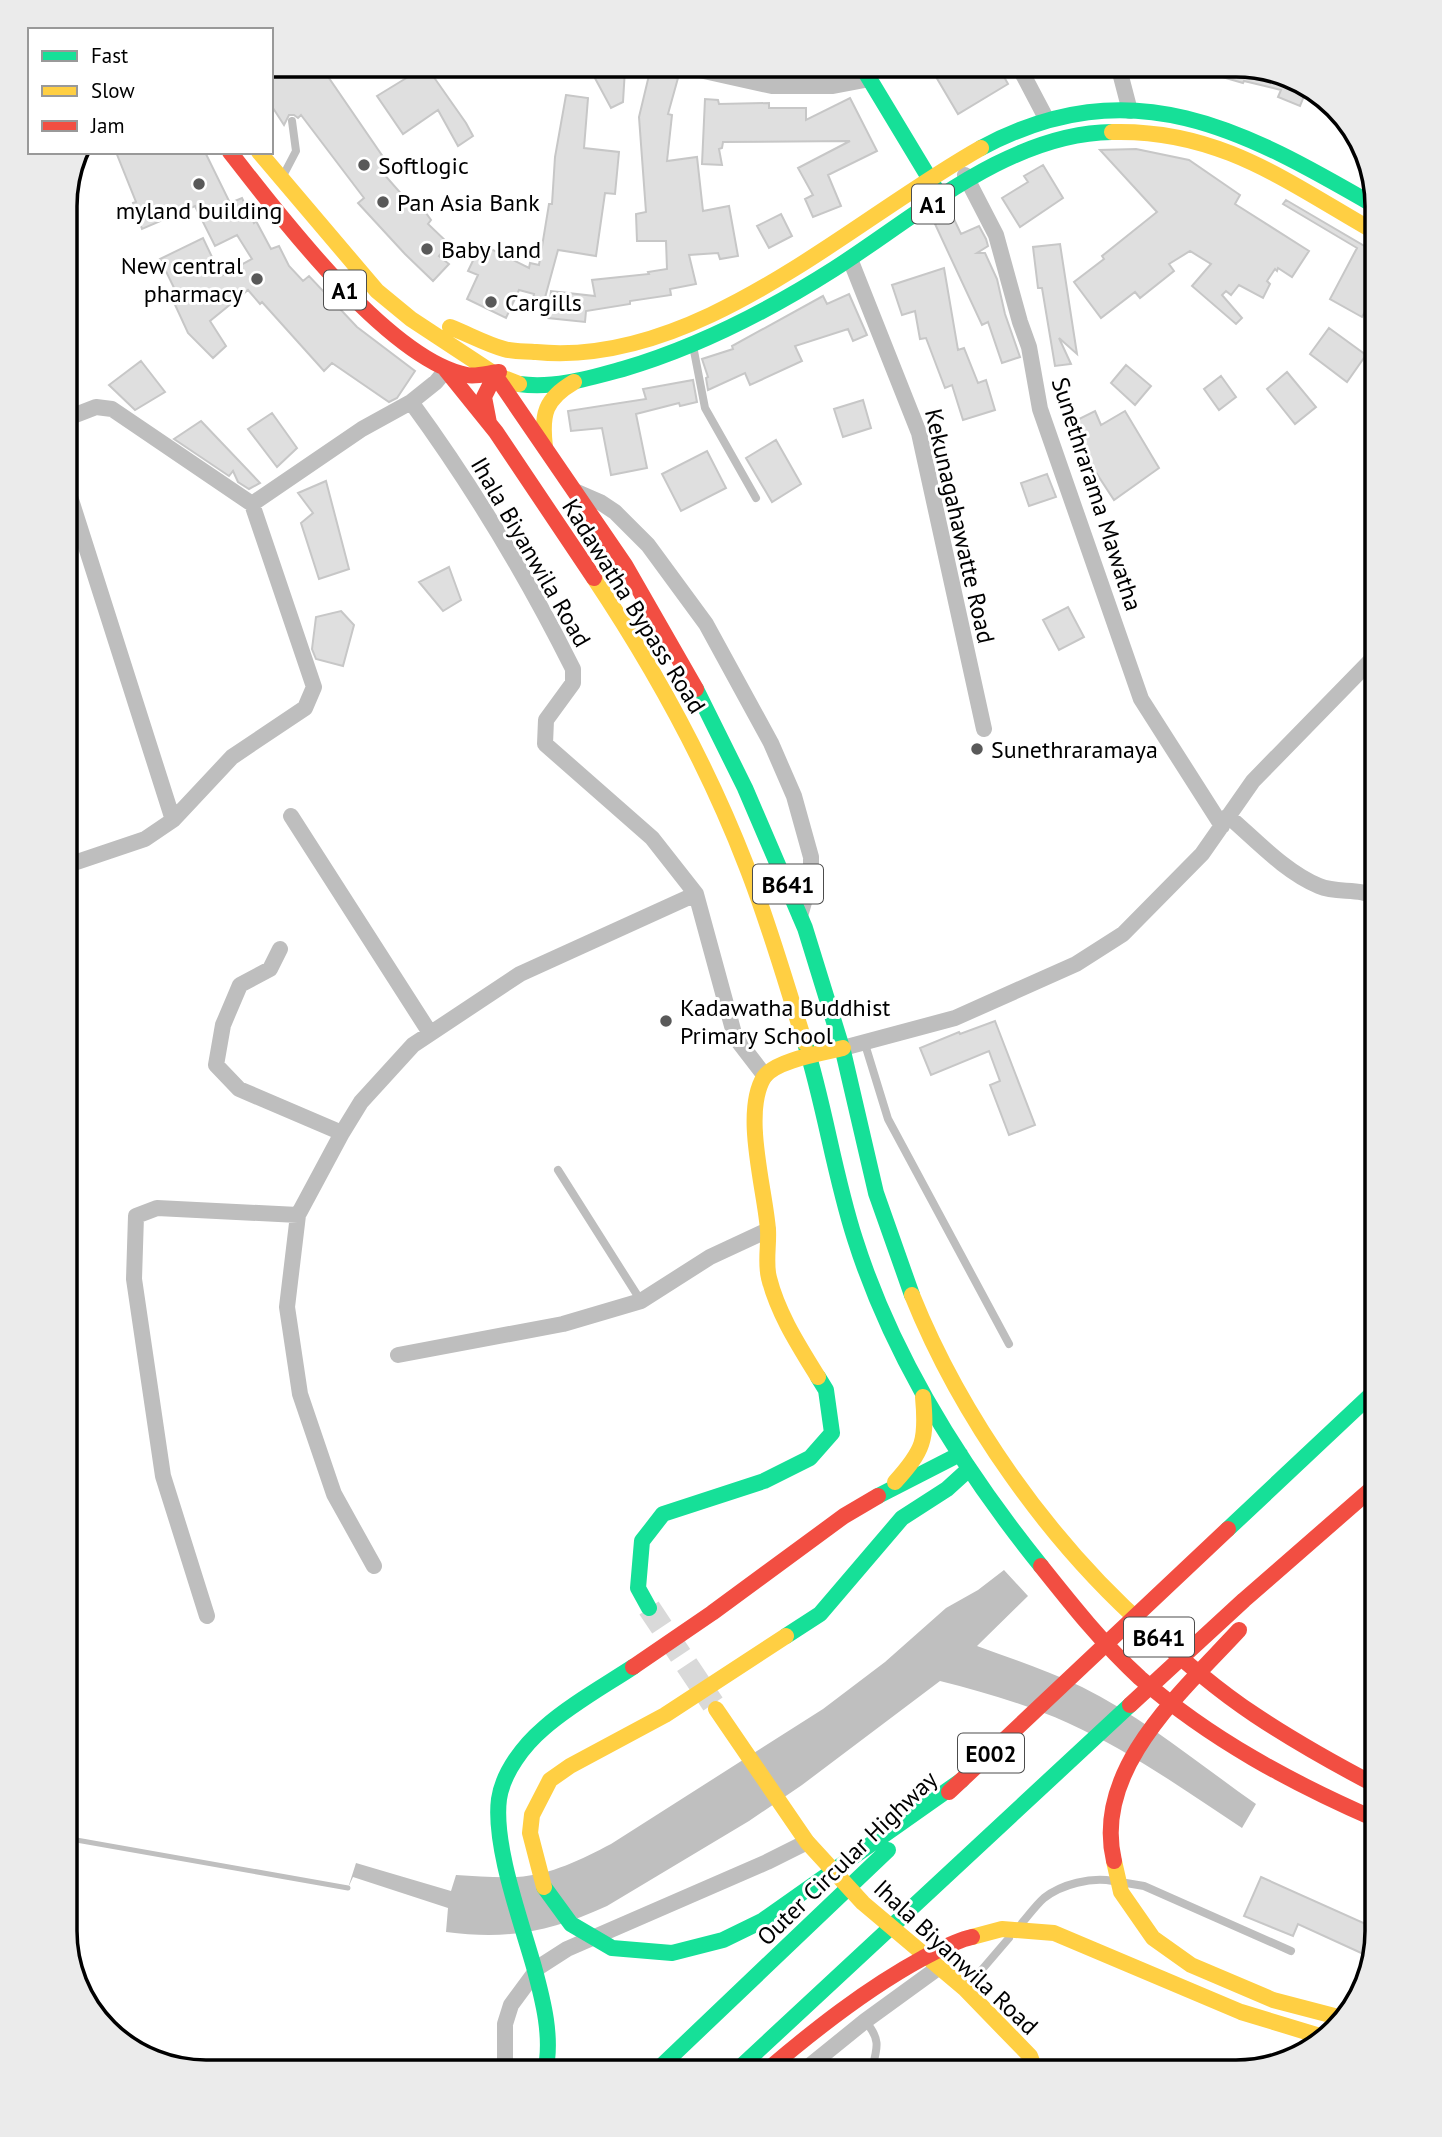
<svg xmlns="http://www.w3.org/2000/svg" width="1442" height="2137" font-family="'PT Sans',sans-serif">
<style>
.water{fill:#bfbfbf}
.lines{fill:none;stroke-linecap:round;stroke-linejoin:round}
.stream{stroke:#bfbfbf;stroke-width:5}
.building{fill:#dfdfdf;stroke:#c7c7c7;stroke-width:2}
.secondary-tunnel{stroke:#d9d9d9;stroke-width:23;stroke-dasharray:23 11;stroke-linecap:butt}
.lane{stroke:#bebebe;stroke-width:8}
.street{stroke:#bebebe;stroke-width:16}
.fast{stroke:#16e098;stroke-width:16}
.slow{stroke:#ffcf43;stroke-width:16}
.jam{stroke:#f24e42;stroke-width:16}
.poi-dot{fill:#595959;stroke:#fff;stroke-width:2.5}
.labels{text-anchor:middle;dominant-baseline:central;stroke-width:6;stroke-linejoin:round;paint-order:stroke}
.shield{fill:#fff;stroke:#4c4c4c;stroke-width:2}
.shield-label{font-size:23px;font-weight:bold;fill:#000}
.poi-label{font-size:24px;fill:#000;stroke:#fff;text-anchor:start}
.street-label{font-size:24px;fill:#000;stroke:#fff}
.rim{fill:none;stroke:#000;stroke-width:3.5}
</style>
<rect width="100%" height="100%" fill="#fff"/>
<path class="water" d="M1004,1570L1028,1596L977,1646C1013,1659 1048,1671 1082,1687C1144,1718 1199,1764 1256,1804L1242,1828C1186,1791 1130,1751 1068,1723C1026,1704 983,1692 940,1681L802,1785L749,1821L607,1906C550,1932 508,1940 446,1932L448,1908L353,1877L348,1888L356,1863L451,1891L456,1875C476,1876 497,1878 517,1877C551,1875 582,1859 611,1844L823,1709L885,1662L946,1608L978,1590Z"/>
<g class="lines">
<path class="stream" d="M65,1838L348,1888"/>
</g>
<path class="building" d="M271,65H320L390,167L382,172L411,205L416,199L431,220L428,224L449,244L439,256L449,264L433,281L405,254L358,203L364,198L301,115L298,118L294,115H289L284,125L271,105V78L277,74Z
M929,65H1008L1010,72L1003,75L1008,84L958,114Z
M1196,65H1245L1308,86L1300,106L1278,97L1281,90L1244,81L1243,83L1195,69Z
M426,66L466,123L473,136L458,146L438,110L403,134L377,96Z
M589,67L625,69L623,102L611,108Z
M650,71L678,78L668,114L672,115L667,161L697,157L703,211L729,206L738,256L720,259L718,253L689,255L696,284L670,289L671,295L630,301V304L586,311L585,322L548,318L551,291L595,296L592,280L649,274L648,272L667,269L666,241H637L636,214L646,212L639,117Z
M566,95L588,98L584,148L619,152L615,194L605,193L596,256L558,250L543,305L532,303L534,294L519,290L506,318L467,299L478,275L468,271L481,244L529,268L530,263L539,265L549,204H552L555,157Z
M850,98L877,151L828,175L841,206L813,217L805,199L813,195L798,168L850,141L723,142L722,148L719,149L722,165L702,164L705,99L718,100L719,104L769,103V108H806V120Z
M1136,149L1189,160L1240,195L1235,204L1309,251L1292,277L1278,268L1277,271L1275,269L1267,281L1270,284L1263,298L1239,285L1231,295L1226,291L1222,295L1242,318L1236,324L1192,286L1211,264L1190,251L1169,264L1174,271L1140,298L1135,292L1101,318L1074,282L1104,259L1102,256L1157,212L1100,150Z
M116,152H205L230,203L242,198L254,223L256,221L271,249L279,246L289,266L303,281L309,276L357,327L415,371L397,398L389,402L332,363L324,371L262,302L260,304L248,290L210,321L226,346L213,358L188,333L171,296L177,294L160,259L203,238L221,276L252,259L237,235L215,246L195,206L142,229L133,203L136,202Z
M1043,165L1063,198L1020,227L1002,198L1028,182L1024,176Z
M1286,200L1368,248L1377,250V289L1362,317L1330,299L1357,248L1283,204Z
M781,214L792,236L769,248L757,226Z
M952,215L961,234L979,226L986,239L988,246L977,253H985L997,279L1005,314L1020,357L1002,363L988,322L982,325L935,224Z
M1060,244L1077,354L1059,338L1071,364L1055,366L1042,288H1038L1033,247Z
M944,268L958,350L964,348L978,383L986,380L995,410L963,420L952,385L945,388L926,338L920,339L915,311L902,315L892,285Z
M849,294L867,335L853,341L848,329L795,346L802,361L750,385L745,373L708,390L706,378L708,377L702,359L733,349L732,346L823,296L827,304Z
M1329,328L1366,355L1347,382L1310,354Z
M141,361L165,392L135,410L109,385Z
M1126,365L1151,386L1135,405L1111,383Z
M1287,372L1316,407L1295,424L1267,389Z
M1221,376L1236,397L1219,410L1204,389Z
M693,380L697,402L680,406L679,403L636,414L647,468L611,475L602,428L571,431L568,411L646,399L643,389Z
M863,400L871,428L843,437L834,409Z
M1095,411L1101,425L1125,411L1159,468L1114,500L1080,448L1083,447L1071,423Z
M272,413L297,448L277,467L248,429Z
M201,421L241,463L260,483L249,489L238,482L233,471L229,476L174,439Z
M776,440L801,484L772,502L746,458Z
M707,451L726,488L681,511L662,474Z
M1047,474L1056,497L1029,506L1021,483Z
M326,481L349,569L319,579L301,523L313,513L298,493Z
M449,567L461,600L443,611L419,582Z
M1068,607L1084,637L1059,650L1043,620Z
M341,611L354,625L343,666L316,659L312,649L316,617Z
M995,1021L1035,1125L1009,1135L990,1085L1000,1081L989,1051L931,1075L920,1048L959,1032L960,1034Z
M1261,1877L1377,1929L1370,1957L1298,1924L1293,1936L1244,1916Z"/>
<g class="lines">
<path class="secondary-tunnel" d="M649,1608L713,1704"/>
<path class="lane" d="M284,174L296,151L292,121
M694,351L705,408L756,498
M864,1041L888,1119L1009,1344
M558,1170L641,1301
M1126,1883L1144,1886L1291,1951
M1022,1923C1029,1915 1036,1905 1044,1898C1062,1884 1091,1877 1113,1881
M967,1987L1009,1938
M865,2021C882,2040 877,2049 871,2072"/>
<path class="street" d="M677,65L772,86H833L870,79
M1018,65L1047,120
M1118,65L1130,111
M965,175L996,235L1020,322L1029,347L1040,409L1141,699L1222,826
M850,259L919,433L984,729
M446,370L436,382L411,402C471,484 528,579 573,669V683L546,720L545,744L652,838L696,894L735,1037L765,1076
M65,419L96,407L112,409L252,504L362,429L411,402
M65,481L173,820
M577,492L600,502L615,512L648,545L706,624L771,743L794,796L811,857V878L800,916
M291,816L430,1033
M1228,816C1256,840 1285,872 1319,886C1338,894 1360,887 1377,898
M65,866L145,839L173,820L232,757L305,708L314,687L252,504
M280,949L270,969L240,985L223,1025L216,1065L239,1089L342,1133
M843,1048L955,1018L1076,964L1123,934L1202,854L1253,781L1377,654
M398,1355L563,1324L641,1301L710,1257L768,1230
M374,1566L334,1494L300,1394L287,1307L298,1215L342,1133L361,1102L413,1045L520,974L696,894
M207,1616L163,1476L134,1279L136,1216L157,1208L298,1215
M505,2072V2024L511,2005L539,1967L567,1949L767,1862L807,1842
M802,2072L865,2021L938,1968"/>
<path class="fast" d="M861,65L937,191
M981,148C1132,67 1244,130 1377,207
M519,384C554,389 590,378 623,369C698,347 768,311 834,269C917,216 1009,133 1112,132
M696,689L745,788L805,928L843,1051L876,1193L912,1295
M805,1043C825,1107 834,1174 855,1239C893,1359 963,1469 1041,1566
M878,1496L960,1454
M1228,1529L1377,1389
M649,1608L638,1588L642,1541L663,1514L764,1481L810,1458L832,1433L826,1390L818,1377
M786,1636L820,1614L902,1518L947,1489L969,1469
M544,1887L571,1924L612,1948L672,1953L723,1940L762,1921L962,1780
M545,2072C553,2038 543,2000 534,1967C521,1921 493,1845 499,1799C503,1772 524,1745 544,1728C570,1705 604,1686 633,1667
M655,2072L888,1850
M735,2072L1130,1705"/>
<path class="slow" d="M1112,132C1220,129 1287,182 1377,233
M259,152L377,291L411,319L496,375L519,384
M450,327C468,334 486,344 504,349C514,352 526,351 536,352C697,368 849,222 981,148
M545,447C541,414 545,399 574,382
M594,578C654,668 707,764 746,865C769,923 786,984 805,1043
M912,1295C961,1417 1049,1542 1149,1630
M818,1377C799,1346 778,1314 769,1278C765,1263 769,1245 768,1230C765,1189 742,1113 764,1077C776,1060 823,1053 843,1048
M895,1482C924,1450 927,1440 923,1397
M716,1709L807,1842L863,1903L965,1989L1030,2056L1036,2072
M1114,1861L1121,1892L1153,1938L1191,1965L1273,2000L1342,2018
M544,1887L530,1833L532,1815L550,1780L570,1766L665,1715L786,1636
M972,1937L1002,1929L1054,1933L1241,2012L1323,2037"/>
<path class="jam" d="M230,152C278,214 389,360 467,375C476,377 489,373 499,372
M446,370L496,432L594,578
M489,423L484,397L495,375L625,565L696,689
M1041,1566C1072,1605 1103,1644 1140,1678C1210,1739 1292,1783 1377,1820
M1149,1630C1183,1660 1217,1690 1255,1715C1294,1741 1335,1764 1377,1786
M633,1667L712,1613L844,1516L878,1496
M1130,1705L1244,1600L1377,1484
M949,1792L1228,1529
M1114,1861C1092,1769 1183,1691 1239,1630
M765,2072C814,2030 866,1989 923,1958C939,1950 954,1941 972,1937"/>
</g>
<g class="poi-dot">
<circle cx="364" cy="165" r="7"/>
<circle cx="199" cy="184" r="7"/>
<circle cx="383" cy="202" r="7"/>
<circle cx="427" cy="249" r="7"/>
<circle cx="257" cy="279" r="7"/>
<circle cx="491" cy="302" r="7"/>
<circle cx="977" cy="749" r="7"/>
<circle cx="666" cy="1021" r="7"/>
</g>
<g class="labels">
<g class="shield">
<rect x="912" y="184.5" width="42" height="39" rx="5"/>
<rect x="324" y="270.5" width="42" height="39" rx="5"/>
<rect x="753" y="864.5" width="70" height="39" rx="5"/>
<rect x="1124" y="1617.5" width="70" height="39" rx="5"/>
<rect x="958" y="1733.5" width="66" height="39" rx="5"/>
</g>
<g class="shield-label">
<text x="933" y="204">A1</text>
<text x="345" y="290">A1</text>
<text x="788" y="884">B641</text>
<text x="1159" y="1637">B641</text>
<text x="991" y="1753">E002</text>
</g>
<g class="poi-label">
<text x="378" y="165">Softlogic</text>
<text x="397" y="202">Pan Asia Bank</text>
<text x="199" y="210" text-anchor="middle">myland building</text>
<text x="441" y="249">Baby land</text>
<text x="243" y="265" text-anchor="end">New central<tspan x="243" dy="28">pharmacy</tspan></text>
<text x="505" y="302">Cargills</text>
<text x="991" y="749">Sunethraramaya</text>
<text x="680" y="1007">Kadawatha Buddhist<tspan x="680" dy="28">Primary School</tspan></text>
</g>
<g class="street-label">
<text transform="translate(1097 494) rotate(72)">Sunethrarama Mawatha</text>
<text transform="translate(960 526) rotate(77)">Kekunagahawatte Road</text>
<text transform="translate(531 552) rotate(60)">Ihala Biyanwila Road</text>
<text transform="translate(634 606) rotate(58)">Kadawatha Bypass Road</text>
<text transform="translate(847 1858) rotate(-44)">Outer Circular Highway</text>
<text transform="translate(956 1957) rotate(43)">Ihala Biyanwila Road</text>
</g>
</g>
<path d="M0 0H1442V2137H0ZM206 77H1236A129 129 0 0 1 1365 206V1931A129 129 0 0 1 1236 2060H206A129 129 0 0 1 77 1931V206A129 129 0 0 1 206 77Z" fill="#ebebeb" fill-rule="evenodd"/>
<path class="rim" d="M206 77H1236A129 129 0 0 1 1365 206V1931A129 129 0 0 1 1236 2060H206A129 129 0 0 1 77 1931V206A129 129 0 0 1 206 77Z"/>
<rect x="28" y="28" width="245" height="126" fill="#ffffff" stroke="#999999" stroke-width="2"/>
<rect x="42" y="51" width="35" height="10" fill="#16e098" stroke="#999999" stroke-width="2"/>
<text x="91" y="63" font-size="21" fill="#000000">Fast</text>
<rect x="42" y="86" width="35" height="10" fill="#ffcf43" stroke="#999999" stroke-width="2"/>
<text x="91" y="98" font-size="21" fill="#000000">Slow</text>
<rect x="42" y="121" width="35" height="10" fill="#f24e42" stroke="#999999" stroke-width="2"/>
<text x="91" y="133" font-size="21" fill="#000000">Jam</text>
</svg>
